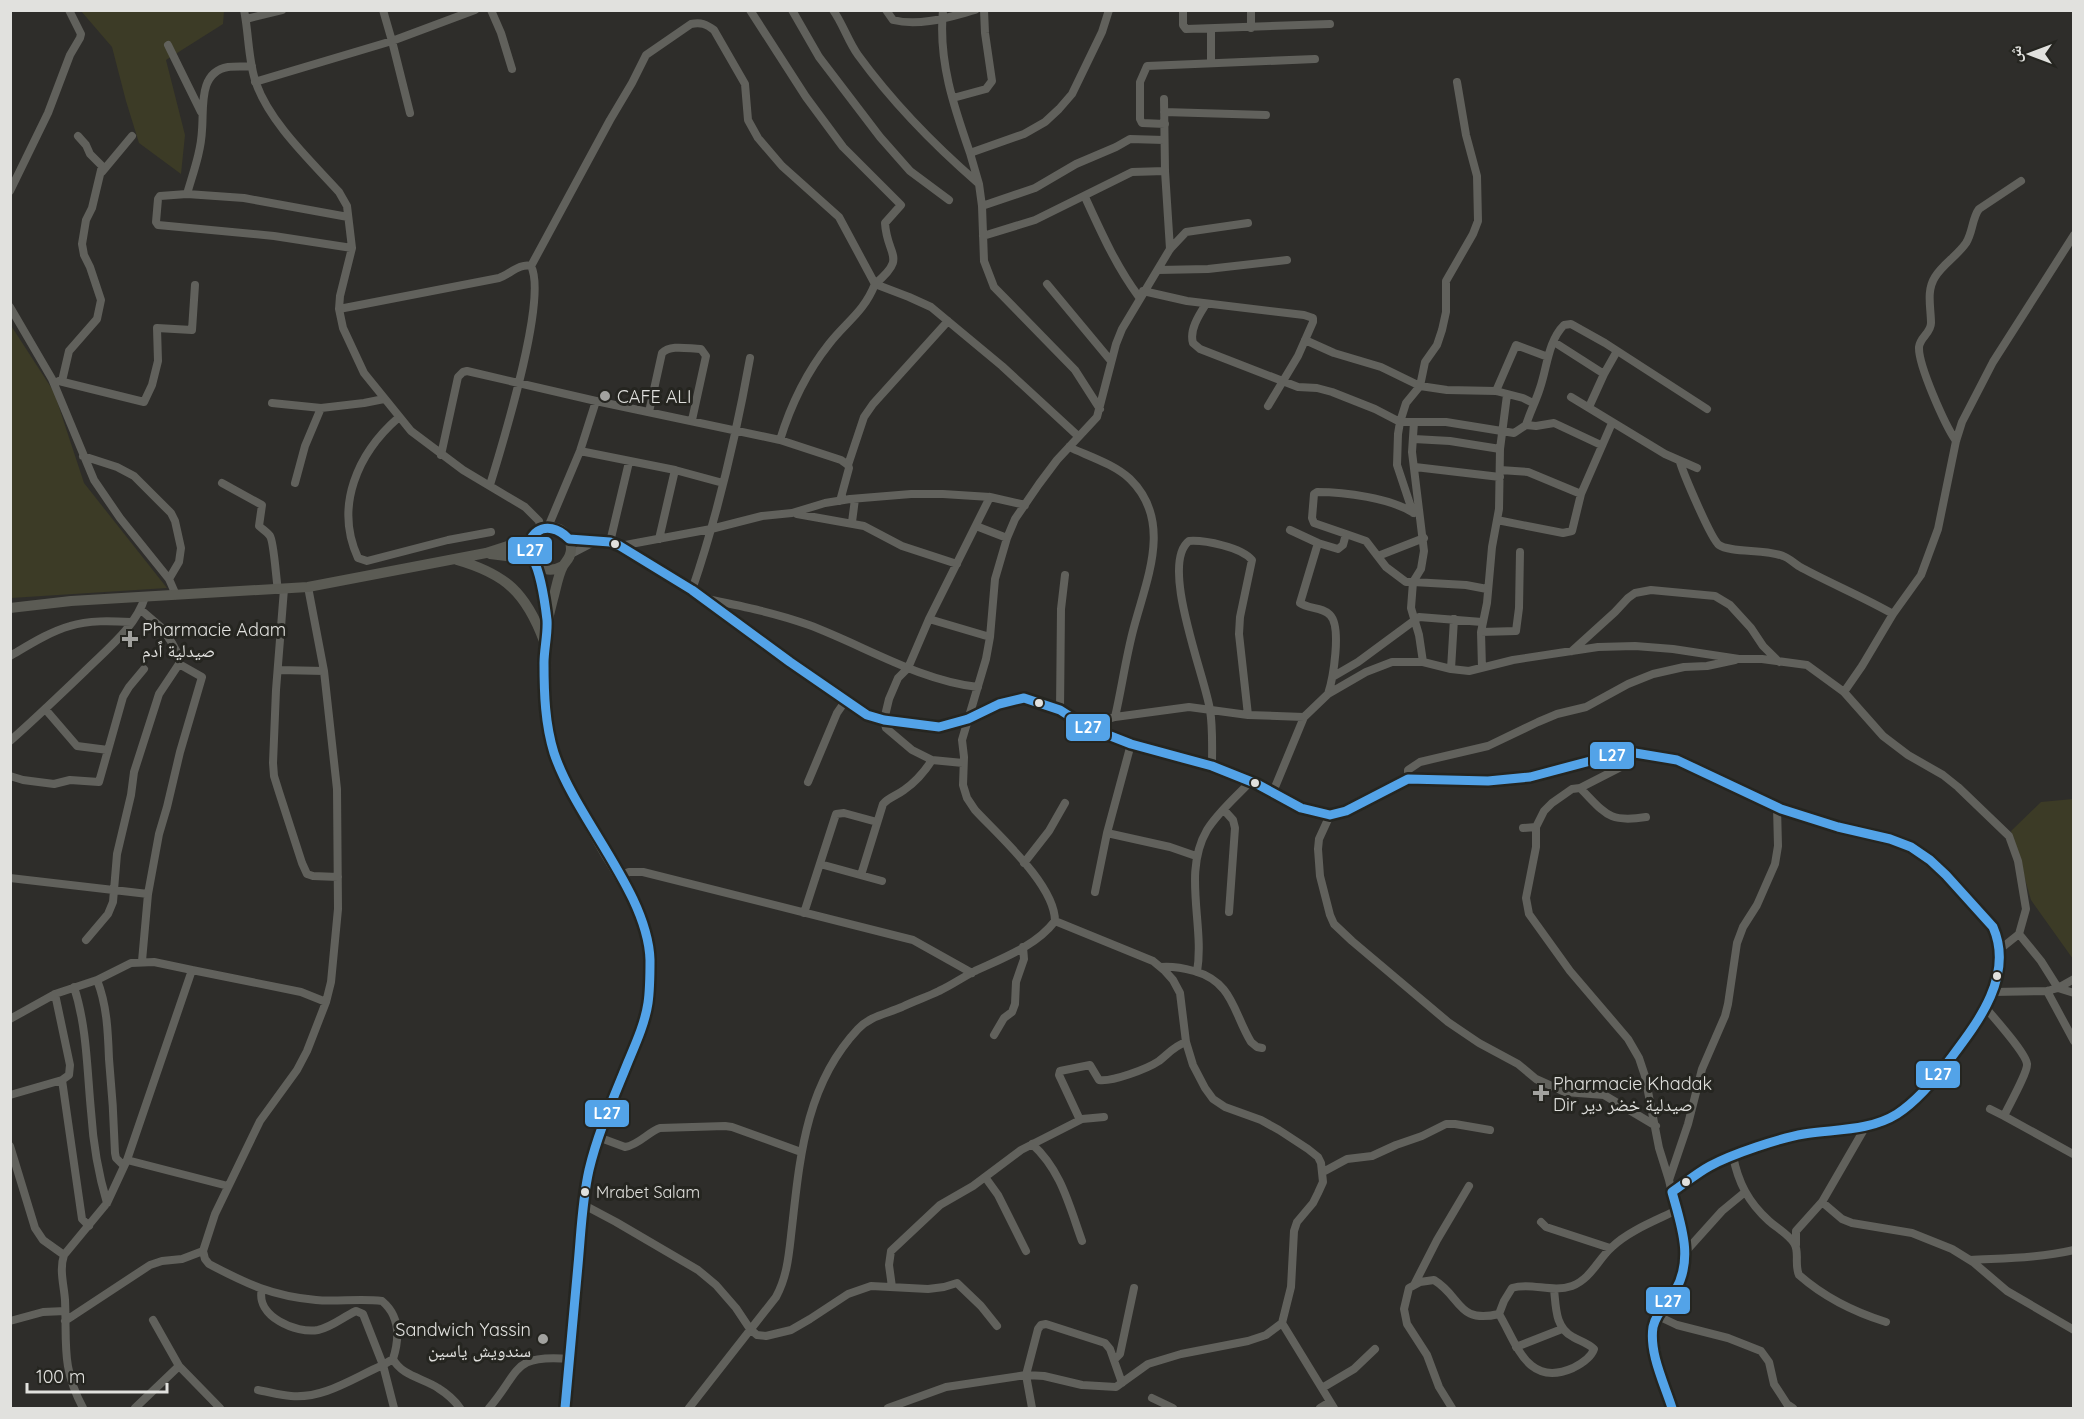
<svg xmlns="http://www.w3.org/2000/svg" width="2084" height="1419" font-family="Quicksand,'Noto Naskh Arabic',sans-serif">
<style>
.green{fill:#3c3b26}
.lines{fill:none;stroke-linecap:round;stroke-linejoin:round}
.street{stroke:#61615c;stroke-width:8}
.secondary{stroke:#5b5b54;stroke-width:10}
.bus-1-casing{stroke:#252520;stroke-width:14}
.bus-1{stroke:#53a3e8;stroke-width:9}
.poi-dot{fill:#a2a29f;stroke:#252520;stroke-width:2}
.bus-dot{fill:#e1e1de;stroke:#252520;stroke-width:2}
.labels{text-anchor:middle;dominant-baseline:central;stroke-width:6;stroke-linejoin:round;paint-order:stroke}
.bus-label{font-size:16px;fill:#e1e1de;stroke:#252520;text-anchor:start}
.poi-label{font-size:18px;fill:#e1e1de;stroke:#252520;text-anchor:start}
.line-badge{stroke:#252520;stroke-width:2}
.badge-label{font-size:16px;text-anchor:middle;font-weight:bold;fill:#fff}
</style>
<rect width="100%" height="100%" fill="#2e2d2a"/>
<path class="green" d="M81,11H224L223,24L166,60L185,135L181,174L139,143L126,101L112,47Z
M10,324L54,392L84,483L167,588L11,598Z
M2073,799V959L2031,900L2011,831L2041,802Z"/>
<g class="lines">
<path class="street" d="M244,10C249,34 248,61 256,83C270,123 311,161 339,192L347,206L352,248L340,296L339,309L343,328L364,373L411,431L463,470L525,507L539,521L541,529
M383,10L392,41L410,113
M491,10L501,33L512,69
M750,10L806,97L843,147L901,205L885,223C887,257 908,256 875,284
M792,10L819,57L880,137L910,171L949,200
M833,10C843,24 848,41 858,55C893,103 933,144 978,183
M886,10L893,20C920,27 949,17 975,10
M943,10C938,61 954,107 970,153
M1183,10V25L1186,29L1330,24
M1251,10V28
M246,19L282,10
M1211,29V62
M168,45L201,112
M252,66C244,67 236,66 228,67C198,72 204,108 202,130C201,152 193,173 187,194L244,198L348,217
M255,82L392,41L475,10
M1457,82L1466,135L1477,176L1478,221L1473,234L1446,281V312L1442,330L1437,345L1425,362L1420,386L1406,403L1400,422H1414L1412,452L1424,551L1421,569L1413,582L1466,585L1487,589
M953,98L986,89L992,81L985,33L984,10
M1164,99L1165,171L1170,249
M1164,112L1266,115
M1165,124L1142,123L1140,119V82L1147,66L1315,59
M102,172L132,136
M10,191L48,113L70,55L80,38L81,34L69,10
M187,194L160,196L158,199L156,222L158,225L274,236L352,248
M1085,197C1101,232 1116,266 1139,297
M982,206L979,184L970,153L1024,134L1045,122L1059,109L1072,94L1102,32L1109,10
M983,236L1035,220L1132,172L1165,171
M531,266L610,120L632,83L646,55L691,24C701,22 706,24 714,30L745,84L748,120L758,138L782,166L839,217L875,284C864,312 846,322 829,344C806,373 791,404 780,440
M1158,270L1208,269L1287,260
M875,284L909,297L931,307L1002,366L1078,436
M1047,284L1111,361
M1143,291L1187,301L1304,315L1313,318V322L1298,356L1268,406
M1206,304C1199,315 1189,330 1193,343L1200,349L1298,387L1317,388L1332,392L1375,409L1400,422L1398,434L1397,465L1413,513
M10,307L52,379L94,480L120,518L169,579L176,595
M339,309L499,278C510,274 520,263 531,266C548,299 502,445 490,485
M1305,340L1334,353L1381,367L1420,386L1447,390L1496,391L1523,398L1533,403
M1554,342L1604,374
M59,381L144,402L152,385L158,361L157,328L192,330L195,285
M62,381L69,351L97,319L101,300L90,267L84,255L82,244L86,220L92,208L102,166L90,154L86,145L78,136
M1496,391L1516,345L1548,357
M1571,397L1665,454L1697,468
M272,403L321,408
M1589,407L1604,374L1617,351
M1100,409L1075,370L994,287L984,261L982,206L1035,188L1076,164L1116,147L1130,139L1164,140
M649,412L662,353C671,344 689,349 701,349L706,356L692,420
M398,418C358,453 334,506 358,558L367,561L448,540L491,532
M1414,422H1446L1514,433L1526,425L1536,426L1554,423L1601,445
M1526,425C1530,412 1536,401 1540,388C1547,368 1548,341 1564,325L1571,324L1605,343L1707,409
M1414,439L1450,441L1500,449
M1956,441C1945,425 1918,365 1919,347C1920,337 1931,333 1931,323C1931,308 1926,291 1935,277C1943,264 1957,256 1966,243C1973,232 1972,218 1979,209L2021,181
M1069,447C1088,456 1114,464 1130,479C1173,521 1147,578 1134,627C1126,656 1122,687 1115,717
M580,451L675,470L723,483
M441,455L458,377L463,372L467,371L596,401L780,440L841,460L848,465L849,468L840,501
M83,456L117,467L134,476L171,513L175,521L181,548L179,562L169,579
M1680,462C1684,475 1711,539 1719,545C1730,553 1767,549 1783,556C1790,558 1795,565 1802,568C1832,584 1863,597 1893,614
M848,465L864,417L873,404L948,321
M1415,467L1500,477
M1500,470L1528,472L1581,494
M222,483L262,505L259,526C262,529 267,532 270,536C274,542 276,579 278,590
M295,483L305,446L321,408L364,403L384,399
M797,514L864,526L902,546L957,564
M1497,520L1563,533L1572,531L1581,494L1612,423
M852,522L855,499
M976,526L1007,538
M548,527L580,451L596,401
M1290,530L1318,543L1300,603C1308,609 1323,607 1330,615C1342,627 1333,679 1328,694
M1346,534L1366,541L1386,567L1406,582H1413L1411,608L1419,635L1423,662
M569,539L610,542L620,546L692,590L790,662L867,715L884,720L904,724L939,727L968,719L999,704L1024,698L1043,703L1060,710L1085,726L1100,732L1131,744L1212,766L1257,784L1301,808L1330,815L1346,811L1408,779L1488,781L1530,777L1613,755L1635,753L1677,760L1781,809L1838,827L1890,839L1911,847L1930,860L1946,875L1993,927L1999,941L2000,960L1993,992L1976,1025L1933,1082L1897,1114L1866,1126L1802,1134L1758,1147L1710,1166L1672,1192
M659,539L675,470
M610,542L629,462
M1318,543L1338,549L1343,545L1346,534L1314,523L1312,518L1314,494L1317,492C1345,492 1390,498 1414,513
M620,546L711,529L762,516L792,513L825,503L850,499L911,494H943L990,497L1025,505
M571,554L594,542
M1378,556L1424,538
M284,589L276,690L273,763L274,776L279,792L302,863L307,874L313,876L338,877
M692,590C718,514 736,436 750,358
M707,599C741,606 776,613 809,625C865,646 918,680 978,687
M929,619L990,637
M1481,632L1516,631L1519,608L1520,552
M1572,651L1615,612L1628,598L1635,593L1651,590L1715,596L1730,605L1751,628L1763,646L1779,662
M10,656C29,645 49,632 70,626C89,620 111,621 131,622
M1482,668L1481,632L1487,603L1492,547L1499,509L1500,449L1507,395
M1451,669L1454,619
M279,670L324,671
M1334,676L1358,662L1419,617L1482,622
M1844,692L1862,666L1893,614L1921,575L1938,529L1956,441L1962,422L1993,362L2074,235
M46,710L77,746L108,750
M1060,710L1061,609L1065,575
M1304,717L1328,694L1366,672L1392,662H1423L1451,669L1469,671L1513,660L1598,647L1635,646L1673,649L1739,659H1762L1807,665L1844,692L1883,736L1908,755L1943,775L1958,787L2009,836L2018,861L2026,909L2019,934L1999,950
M1085,726L1115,717L1189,707L1248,715L1304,717L1273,792
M10,741C36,718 60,695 85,671C106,650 136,627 145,597
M1635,753L1623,766L1580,788L1572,789L1552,803L1544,811L1536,827V847L1526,898L1529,914L1570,971L1628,1039L1639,1058L1645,1076L1659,1148L1669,1180L1687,1258L1685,1272L1680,1283L1655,1322L1653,1331L1659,1366L1672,1408
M963,763L932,760L912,750L886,728L884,720L889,699L898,678L908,668L929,619L990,497
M1212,766C1212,747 1213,728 1210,710C1205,676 1159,564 1189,541C1205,540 1241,547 1252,560L1240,617L1239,634L1248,715
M10,776L23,780L54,784L70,780L99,782L123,697L129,687L144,669
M1408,779V770L1420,762L1488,746L1538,722L1557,714L1586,707L1628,684L1653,674L1684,667L1707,666L1735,660
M808,782L837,713L846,700
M1580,788C1606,814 1608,823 1646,817
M1224,810L1233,820L1235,828L1229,912
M1330,815L1319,839L1318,849L1320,876L1330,915L1334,924L1352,941L1448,1022L1479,1043L1518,1064L1536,1079L1565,1092L1604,1095L1656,1126
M1523,828L1536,827
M1107,833L1170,847L1196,856
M1024,863L1049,831L1065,803
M820,864L882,881
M861,875L883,804C889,797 896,796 904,790C914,783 925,771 932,760
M620,876L629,872H643L901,937L913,940L972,973
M10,878L148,894
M1095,892L1107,833L1131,744
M804,913L836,814L844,813L877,822
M1055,921L1153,961L1165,971L1173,980L1180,993L1186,1042L1193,1065L1205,1088L1213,1099L1225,1107L1261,1120L1279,1130L1308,1149L1318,1157L1321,1163L1323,1182L1318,1193L1313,1203L1297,1222L1294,1231L1291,1287L1282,1323L1334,1408
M2019,934L2041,961L2058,988L2074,979
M86,940L108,914L113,902L117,854L131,795L134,772L159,694L179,664V656L172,643L162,628L141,610
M142,961L148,894L159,834L167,807L180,752L202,677L179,664
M1161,967C1172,966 1183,968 1194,971C1233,982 1233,1012 1251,1042L1257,1047L1262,1048
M1197,972C1205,925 1182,873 1207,830C1218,812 1237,796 1251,781
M97,980C107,1005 108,1032 109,1059C112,1090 114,1121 115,1153L116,1158L124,1166
M74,987C87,1027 87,1070 91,1111C93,1142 98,1173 107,1203
M2047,991L2074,1041
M1993,992L2047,991L2058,988L2074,993
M1985,1007C1994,1018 2026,1053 2027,1064C2028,1072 2008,1107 2004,1116L2073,1154
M10,1019L55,994L97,980L131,963L154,962L192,970
M994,1035L1004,1018L1012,1012L1015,1004L1016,982L1024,959L1023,947
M62,1080L82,1219L89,1226
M10,1095L62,1080L69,1075L70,1065L55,994
M1990,1109L2004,1116
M1080,1120L1059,1075L1060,1071L1090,1065L1099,1080C1112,1082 1147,1069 1159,1061C1168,1054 1174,1046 1186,1042
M598,1137L625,1147C639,1145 648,1132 660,1128L725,1126L732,1127L801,1152
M1032,1144C1061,1170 1069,1205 1082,1241
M10,1146L35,1228L43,1240L64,1255
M1733,1156C1738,1182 1748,1202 1769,1221C1777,1228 1788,1234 1794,1243C1800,1252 1794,1264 1799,1275C1824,1297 1854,1312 1886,1322
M127,1160L228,1186
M1323,1172L1347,1159L1372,1156L1396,1145L1422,1136L1446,1124H1455L1490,1130
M985,1177L998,1195L1026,1251
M1669,1180L1688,1124L1702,1069L1725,1016L1728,1004L1737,943L1743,927L1757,905L1775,864L1778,846L1777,807
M1822,1202L1842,1219L1852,1223L1912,1233L1952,1249L1973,1262L2007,1291L2074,1330
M584,1205L616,1222L698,1270L716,1285L736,1308L750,1329L757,1335L766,1336L791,1330L810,1319L848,1294L871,1286L928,1289L944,1287L957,1283L981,1306L997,1326
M1541,1222L1546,1227L1610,1248
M1796,1245V1231L1822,1202L1866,1126
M1686,1251L1722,1211L1745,1192
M1970,1260C2005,1258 2039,1258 2074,1250
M1415,1283L1437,1240L1469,1186
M892,1287L889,1265L891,1251L940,1205L973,1186L1021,1150L1082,1119L1104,1117
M262,1289C255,1316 296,1334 318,1330C332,1327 343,1317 356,1311L363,1314L383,1365L393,1359C400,1337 400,1316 382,1301C360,1298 337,1302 316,1300C272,1296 247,1284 209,1264L205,1259L203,1251L215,1214L260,1121L297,1070L307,1051L326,1002L331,982L338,909L337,789L324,671L308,587
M1499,1314L1504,1301L1512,1288C1531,1282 1552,1293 1572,1286C1591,1279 1598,1259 1612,1247C1628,1231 1657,1220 1677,1210
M1499,1314C1517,1344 1527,1388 1573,1368C1581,1364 1591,1358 1594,1349C1588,1343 1580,1341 1573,1337C1555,1328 1556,1307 1554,1289
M1658,1316L1677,1325L1728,1338L1761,1351L1769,1362L1774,1384L1787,1404L1793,1408
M153,1320L179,1366L220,1408
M10,1321L43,1312L65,1311
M65,1321L150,1265L162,1261L182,1259L203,1251
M1516,1347L1562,1329
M393,1359C402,1376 423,1378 438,1388C446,1393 455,1401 460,1408
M1114,1360L1120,1354L1134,1288
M1322,1388L1354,1369L1375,1349
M258,1390C269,1392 280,1395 291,1396C324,1399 353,1378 383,1365L394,1408
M1152,1398L1173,1408
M83,1408C61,1367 67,1344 65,1300C64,1285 59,1270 64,1255L107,1203L127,1160L192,970L301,992L326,1002
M135,1408L179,1366
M489,1408C521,1371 511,1354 570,1359
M689,1408L776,1297C788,1275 789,1252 792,1227C800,1156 806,1084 858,1029C870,1016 886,1014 902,1007C914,1001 927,997 939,991C952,985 963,977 975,971C1003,958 1036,946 1055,921C1055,885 999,836 975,810L967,798L963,785L964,757L962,740L986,659L990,637L995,579L1007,538L1015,519L1039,484L1057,460L1097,417L1116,344L1122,329L1170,249L1186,232L1248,223
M888,1408L946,1387L1026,1375L1044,1376L1082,1385L1116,1387L1148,1364L1181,1354L1248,1341L1266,1335L1282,1323
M1032,1408L1026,1375L1038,1329L1041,1325L1046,1324L1105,1343L1110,1349L1122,1383
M1320,1408L1330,1402
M1452,1408L1439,1387L1427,1355L1407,1324L1404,1309L1409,1288L1420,1282L1434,1280C1462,1297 1457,1324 1499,1314"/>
<path class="secondary" d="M490,554L531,559
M457,560C506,574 526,593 544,641
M537,566L546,619
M563,566C550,573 541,570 531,559C519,522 571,516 571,549C571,557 567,560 563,566C558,575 556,589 553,599C541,641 539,693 550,735C560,778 584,817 606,855C626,888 647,919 650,958C654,1011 631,1051 612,1098C603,1121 595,1145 590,1169C584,1194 582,1221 580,1247C574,1301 570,1355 565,1408
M10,608L71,601L308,587L486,553L532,538"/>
<g class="bus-1-casing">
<path id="bus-1" d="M1672,1192C1681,1225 1694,1259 1675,1291C1668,1302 1656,1313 1653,1327C1649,1353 1664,1383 1672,1408
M565,1408C569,1360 574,1313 578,1265C581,1233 582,1201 589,1170C598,1132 614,1097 628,1062C636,1043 645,1023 648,1003C650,989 650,973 650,960C648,893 576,819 554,753C545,724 544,693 544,663C544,649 548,634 547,620C545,603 541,574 533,559C520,536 546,515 569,539L610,542L620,546L692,590L790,662L867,715L884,720L939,727L968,719L999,704L1024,698L1060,710L1085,726L1131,744L1212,766L1257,784L1301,808L1330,815L1346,811L1408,779L1488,781L1530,777L1613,755L1635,753L1677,760L1781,809L1838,827L1890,839L1911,847L1930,860L1946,875L1993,927C2014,975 1979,1021 1951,1058C1937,1077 1917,1101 1897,1114C1870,1131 1835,1129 1804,1134C1780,1138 1732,1154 1710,1166C1697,1173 1684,1184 1672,1192"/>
</g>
<use href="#bus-1" class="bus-1"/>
</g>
<g class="poi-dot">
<circle cx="605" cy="396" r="6"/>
<path d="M127 630h6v6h6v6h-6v6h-6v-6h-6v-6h6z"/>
<path d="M1538 1084h6v6h6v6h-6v6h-6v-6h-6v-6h6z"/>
<circle cx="543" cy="1339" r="6"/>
</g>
<g class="bus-dot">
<circle cx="615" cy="544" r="5"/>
<circle cx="1039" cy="703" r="5"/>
<circle cx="1255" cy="783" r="5"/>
<circle cx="1997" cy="976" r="5"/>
<circle cx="1686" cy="1182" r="5"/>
<circle cx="585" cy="1192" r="5"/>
</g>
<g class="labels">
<g class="bus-label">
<text x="596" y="1192">Mrabet Salam</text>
</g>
<g class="poi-label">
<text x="617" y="396">CAFE ALI</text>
<text x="142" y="629">Pharmacie Adam<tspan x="142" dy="21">صيدلية اًدم</tspan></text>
<text x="1553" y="1083">Pharmacie Khadak<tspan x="1553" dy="21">Dir صيدلية خضر دير</tspan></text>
<text x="531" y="1329" text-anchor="end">Sandwich Yassin<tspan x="531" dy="21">سندويش ياسين</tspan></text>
</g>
</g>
<g class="line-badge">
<rect x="507" y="536" width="46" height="29" rx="6" fill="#53a3e8"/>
<rect x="1065" y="713" width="46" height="29" rx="6" fill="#53a3e8"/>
<rect x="1589" y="741" width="46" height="29" rx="6" fill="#53a3e8"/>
<rect x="1915" y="1060" width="46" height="29" rx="6" fill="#53a3e8"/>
<rect x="584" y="1099" width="46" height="29" rx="6" fill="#53a3e8"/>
<rect x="1645" y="1286" width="46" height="29" rx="6" fill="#53a3e8"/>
</g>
<g class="badge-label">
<text x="530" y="556">L27</text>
<text x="1088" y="733">L27</text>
<text x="1612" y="761">L27</text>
<text x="1938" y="1080">L27</text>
<text x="607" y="1119">L27</text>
<text x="1668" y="1307">L27</text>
</g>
<rect width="2084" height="1419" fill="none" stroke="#e1e1de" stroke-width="24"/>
<g transform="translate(2030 54) rotate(270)" stroke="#252520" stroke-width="4.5" paint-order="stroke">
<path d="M0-4.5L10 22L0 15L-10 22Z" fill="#e1e1de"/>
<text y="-9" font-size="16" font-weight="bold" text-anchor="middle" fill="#e1e1de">ش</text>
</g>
<path d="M27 1383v9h140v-9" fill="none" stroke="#e1e1de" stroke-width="3"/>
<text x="36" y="1383" font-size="18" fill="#e1e1de" stroke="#252520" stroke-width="4.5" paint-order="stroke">100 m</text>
</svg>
